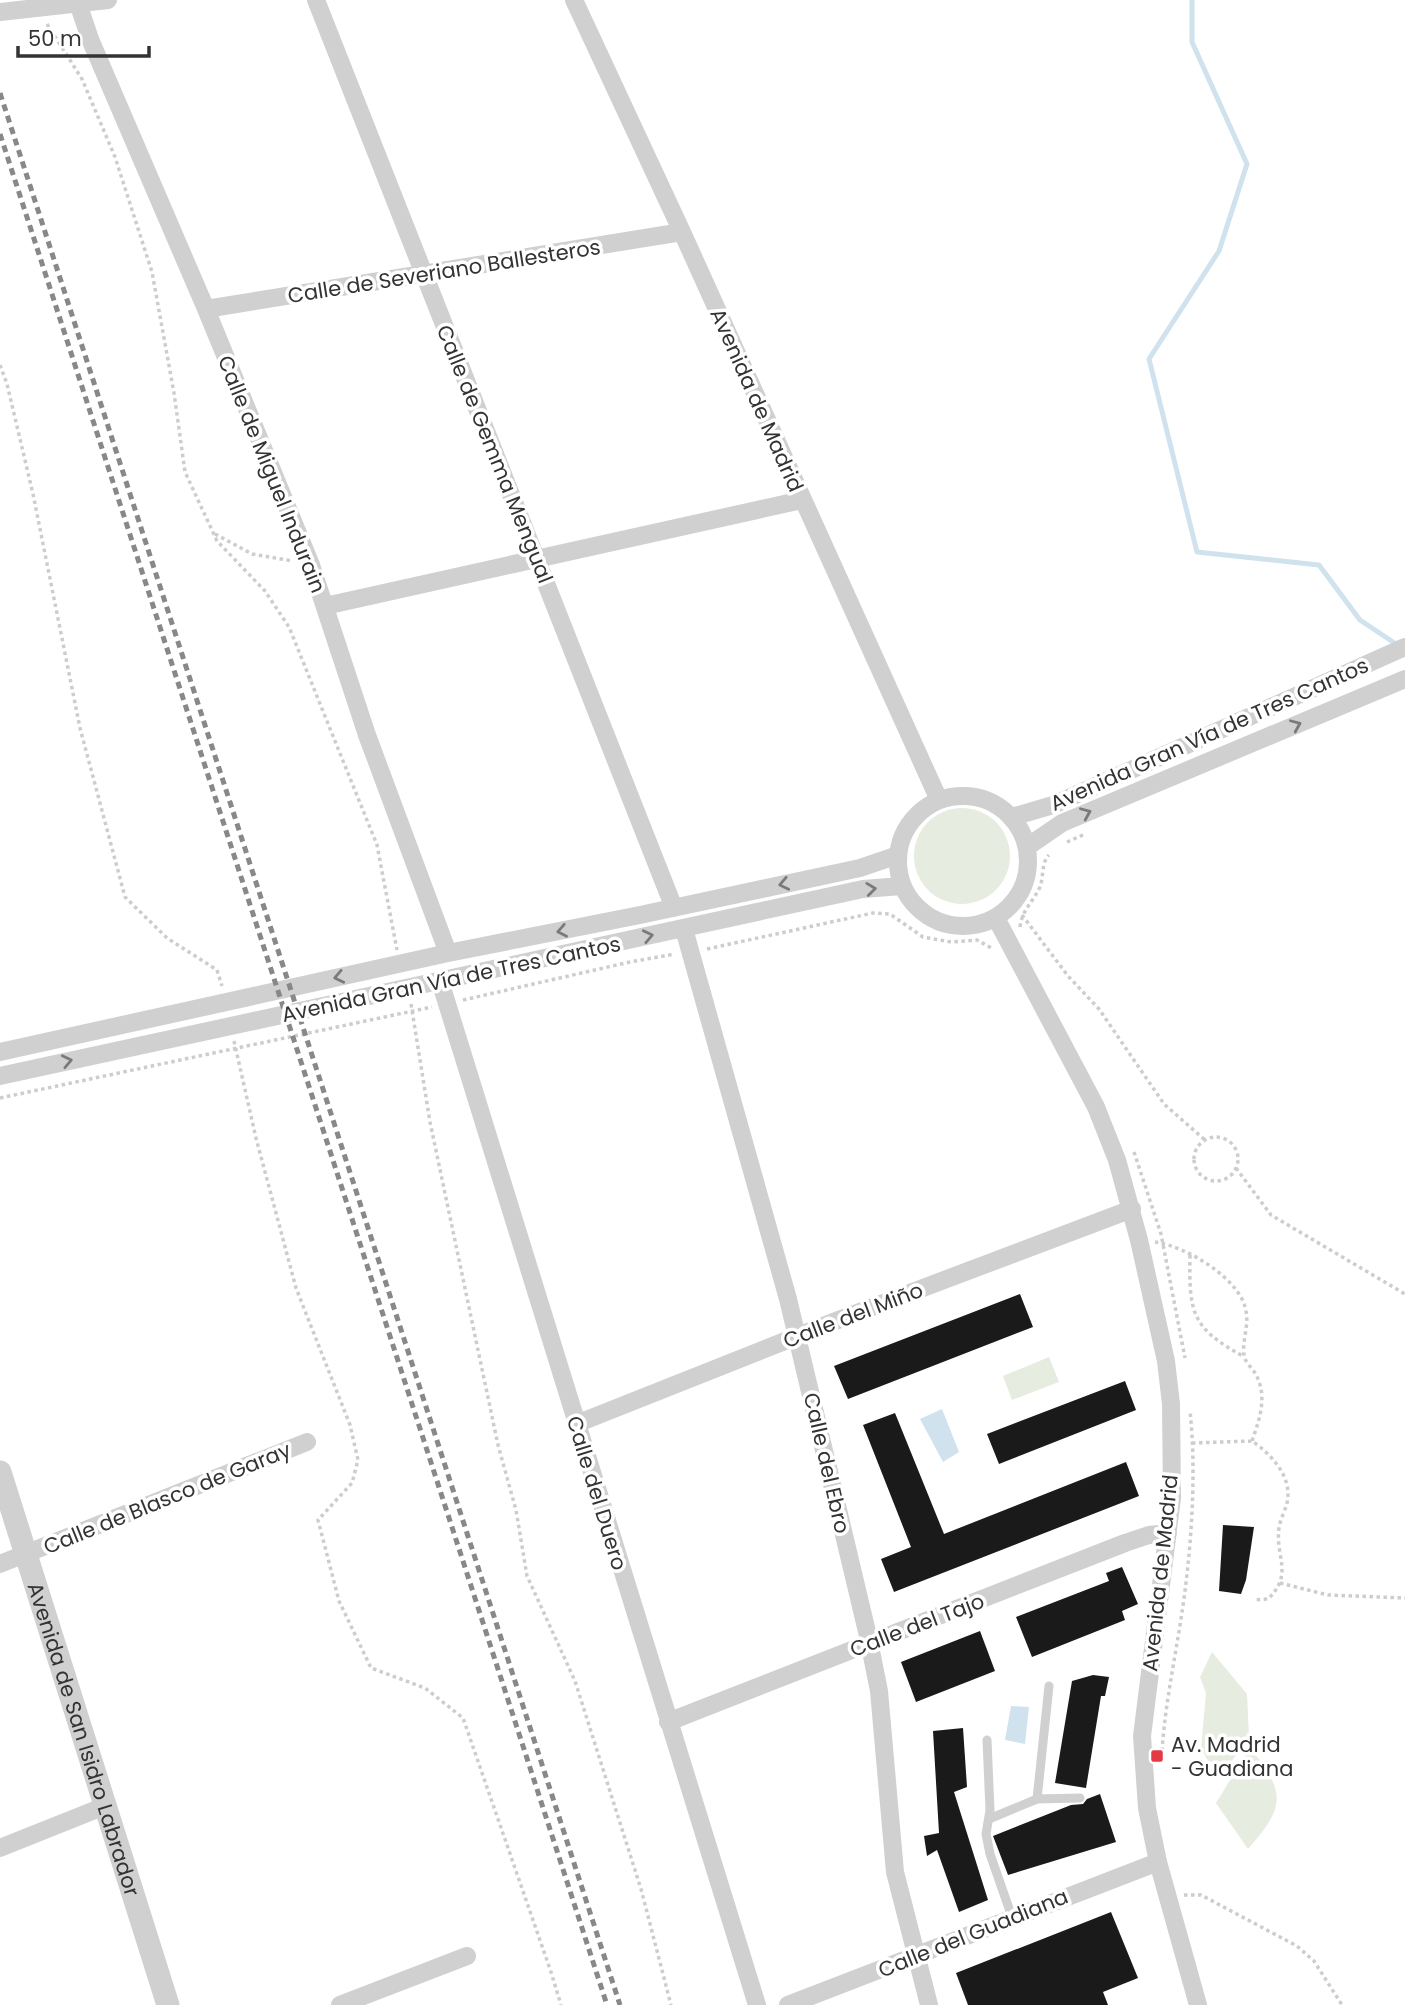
<svg xmlns="http://www.w3.org/2000/svg" width="1405" height="2005" font-family="Poppins,sans-serif">
<style>
.green{fill:#e6ecdf}
.water{fill:#cfe2ee}
.lines{fill:none;stroke-linecap:round;stroke-linejoin:round}
.stream{stroke:#cfe2ee;stroke-width:5}
.building{fill:#1a1a1a}
.path{stroke:#cdcdcd;stroke-width:3.5;stroke-dasharray:3.5 3.5;stroke-linecap:butt}
.service{stroke:#d0d0d0;stroke-width:9}
.minor{stroke:#d0d0d0;stroke-width:18}
.tertiary{stroke:#d0d0d0;stroke-width:23}
.rail{stroke:#888;stroke-width:5;stroke-dasharray:7 5;stroke-linecap:butt}
.oneway{stroke:#7a7a7a}
.poi-dot{fill:#e63946;stroke:#fff;stroke-width:2.5}
.labels{text-anchor:middle;dominant-baseline:central;stroke-width:7;stroke-linejoin:round;paint-order:stroke}
.street-label{font-size:21px;fill:#333;stroke:#fff}
.poi-label{font-size:21px;fill:#333;stroke:#fff;text-anchor:start}
</style>
<rect width="100%" height="100%" fill="#fff"/>
<path class="green" d="M914 856a48 48 0 1 1 96 0a48 48 0 1 1-96 0Z
M1049,1357L1059,1382L1012,1400L1003,1376Z
M1212,1652L1247,1694L1249,1737L1218,1780L1201,1748L1206,1693L1200,1677Z
M1250,1748C1286,1792 1286,1806 1248,1849L1216,1803Z"/>
<path class="water" d="M942,1409L959,1452L943,1462L920,1419Z
M1011,1706L1029,1707L1025,1744L1005,1740Z"/>
<g class="lines">
<path class="stream" d="M1192,0V42L1247,164L1219,251L1149,359L1197,552L1319,565L1360,620L1399,646"/>
</g>
<path class="building" d="M1020,1294L1033,1327L848,1399L834,1366Z
M1125,1381L1136,1410L999,1464L987,1434Z
M895,1413L944,1534L1126,1462L1139,1496L894,1592L881,1559L911,1547L863,1425Z
M1223,1525L1254,1527L1246,1580L1241,1594L1219,1591Z
M1122,1567L1138,1604L1122,1611L1125,1620L1032,1657L1016,1617L1109,1581L1106,1573Z
M980,1631L995,1671L916,1702L901,1662Z
M1093,1675L1109,1677L1105,1696H1101L1086,1788L1055,1783L1072,1681Z
M963,1728L967,1787L954,1792L988,1900L959,1912L937,1850L927,1856L924,1836L939,1833L933,1731Z
M1100,1794L1116,1842L1008,1875L993,1836L1071,1805L1083,1804L1087,1799Z
M1111,1912L1138,1978L1103,1992L1108,2005H968L956,1973Z"/>
<g class="lines">
<path class="path" d="M47,24L82,79L115,157L152,272L174,393L185,472L217,541L265,591L289,627L377,845L397,950
M0,365L7,384L33,494L80,728L125,897L167,938L217,970L222,986
M215,534L252,554L293,561
M1067,842L1085,834
M1022,915L1068,976L1099,1009L1164,1104L1205,1140
M1020,927C1022,910 1033,902 1040,887C1044,876 1041,863 1049,855
M707,949L873,913L890,914L923,937L951,942L977,940L993,949
M463,1000L630,962L675,954
M411,1004L430,1122L498,1445L516,1510L527,1576L575,1681L641,1889L671,2005
M234,1041L256,1138L296,1288L350,1425L358,1460L352,1483L318,1520L339,1601L371,1668L425,1688L463,1718L551,1972L561,2005
M0,1098L432,1007
M1194 1159a22 22 0 1 1 44 0a22 22 0 1 1-44 0Z
M1134,1152L1161,1234L1185,1358
M1236,1168L1271,1215L1405,1294
M1155,1242C1186,1246 1241,1279 1246,1311C1249,1326 1242,1341 1244,1355C1244,1361 1252,1368 1255,1373C1268,1395 1260,1418 1252,1441
M1190,1255C1189,1312 1191,1328 1243,1356
M1192,1443L1252,1441C1271,1454 1293,1477 1287,1503C1285,1511 1280,1520 1279,1528C1275,1557 1294,1574 1268,1599L1255,1600
M1280,1583L1328,1595L1405,1598
M1162,1751C1165,1706 1174,1664 1181,1619C1191,1555 1197,1475 1190,1411
M1184,1895H1201L1297,1946L1314,1961L1342,2005"/>
<path class="service" d="M987,1740L990,1810L986,1834L990,1854L1012,1917
M1037,1799L1049,1686
M989,1819L1037,1799L1080,1798"/>
<path class="minor" d="M316,0L674,908
M574,0L682,232L939,800
M78,3L90,39L206,309L311,565L367,735L448,953
M0,12L108,0
M206,309L682,232
M325,606L802,500
M898 861a65 65 0 1 1 130 0a65 65 0 1 1-130 0Z
M1012,817L1053,805L1405,647
M1027,847L1062,823L1405,679
M996,918L1096,1107L1117,1160L1139,1240L1166,1361L1171,1404L1172,1498L1142,1736L1147,1808L1158,1862L1198,2005
M684,929L788,1299L868,1636L879,1691L895,1872L929,2005
M440,981L757,2005
M0,1052L448,953L640,915L860,868L898,855
M0,1076L863,889L902,886
M576,1424L833,1322L1132,1209
M0,1564L307,1442
M668,1722L1125,1543L1149,1535L1168,1533
M0,1848L105,1806
M340,2005L467,1956
M788,2005L1158,1862"/>
<path class="tertiary" id="s1" d="M0,1472L168,2005"/>
<path class="rail" d="M0,93L620,2005
M0,134L607,2005"/>
</g>
<defs><path id="oneway-chevron" d="M-2-3.5L2.5 0L-2 3.5" fill="none" stroke-width="1.6" stroke-linecap="round" stroke-linejoin="round" transform="scale(1.75)"/></defs>
<g class="oneway">
<use href="#oneway-chevron" transform="translate(1296 725) rotate(-23)"/>
<use href="#oneway-chevron" transform="translate(1086 813) rotate(-23)"/>
<use href="#oneway-chevron" transform="translate(784 884) rotate(168)"/>
<use href="#oneway-chevron" transform="translate(871 889) rotate(-7)"/>
<use href="#oneway-chevron" transform="translate(562 931) rotate(169)"/>
<use href="#oneway-chevron" transform="translate(648 936) rotate(-12)"/>
<use href="#oneway-chevron" transform="translate(339 977) rotate(168)"/>
<use href="#oneway-chevron" transform="translate(67 1061) rotate(-12)"/>
</g>
<rect class="poi-dot" x="1150" y="1749" width="14" height="14" rx="3.5"/>
<g class="labels">
<g class="street-label">
<text transform="translate(444 271) rotate(-9)">Calle de Severiano Ballesteros</text>
<text transform="translate(757 400) rotate(66)">Avenida de Madrid</text>
<text transform="translate(495 454) rotate(68)">Calle de Gemma Mengual</text>
<text transform="translate(272 474) rotate(68)">Calle de Miguel Indurain</text>
<text transform="translate(1209 734) rotate(-24)">Avenida Gran Vía de Tres Cantos</text>
<text transform="translate(451 979) rotate(-12)">Avenida Gran Vía de Tres Cantos</text>
<text transform="translate(853 1315) rotate(-21)">Calle del Miño</text>
<text transform="translate(827 1463) rotate(77)">Calle del Ebro</text>
<text transform="translate(597 1493) rotate(73)">Calle del Duero</text>
<text transform="translate(167 1498) rotate(-22)">Calle de Blasco de Garay</text>
<text transform="translate(1160 1573) rotate(-84)">Avenida de Madrid</text>
<text transform="translate(917 1625) rotate(-21)">Calle del Tajo</text>
<text stroke="none"><textPath href="#s1" startOffset="280">Avenida de San Isidro Labrador</textPath></text>
<text transform="translate(973 1933) rotate(-22)">Calle del Guadiana</text>
</g>
<g class="poi-label">
<text x="1171" y="1744">Av. Madrid<tspan x="1171" dy="24">- Guadiana</tspan></text>
</g>
</g>
<path d="M18 46v10h131v-10" fill="none" stroke="#333333" stroke-width="3.5"/>
<text x="28" y="46" font-size="21" fill="#333333" stroke="#ffffff" stroke-width="5" paint-order="stroke">50 m</text>
</svg>
